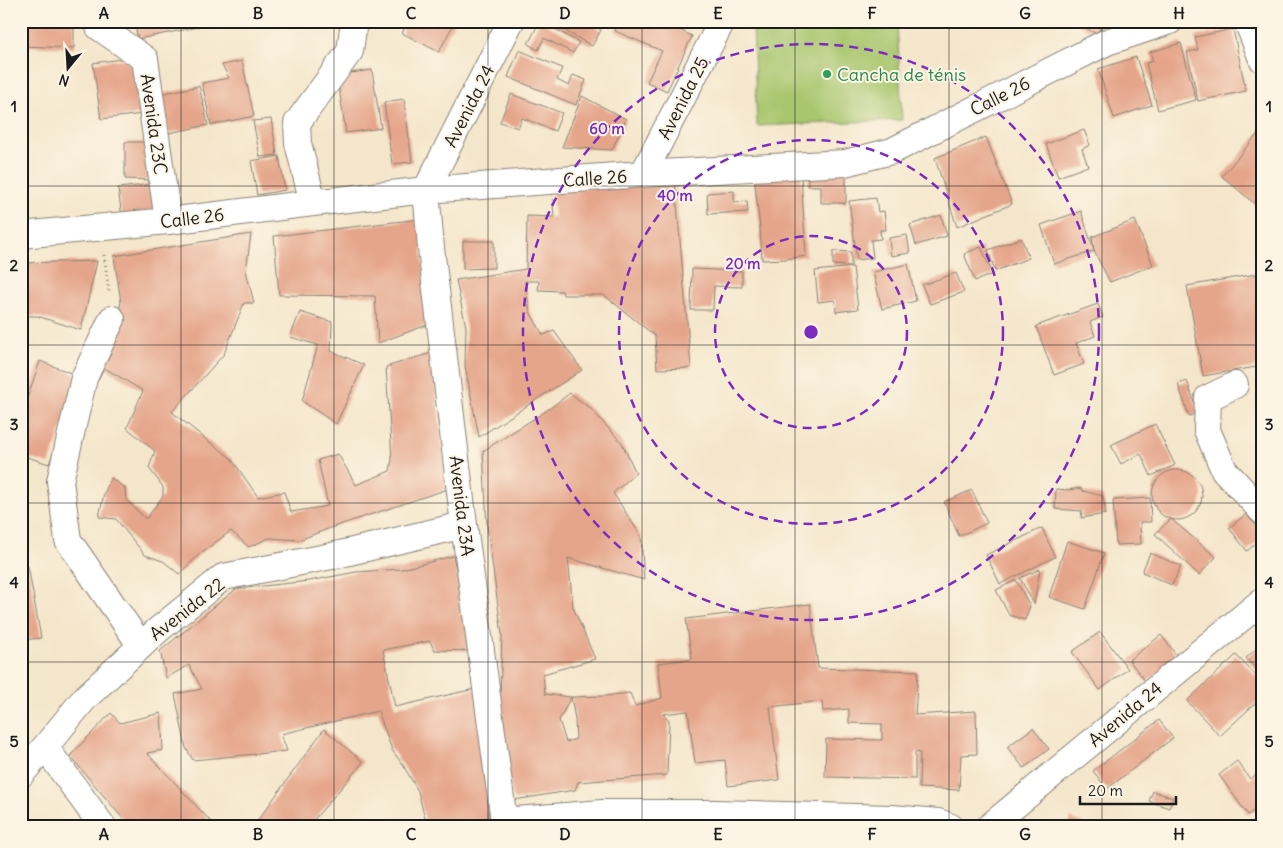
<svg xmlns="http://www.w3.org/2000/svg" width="1283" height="848" font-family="Delius,sans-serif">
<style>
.green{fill:#a7c66d;stroke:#627144}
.building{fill:#e5a58a;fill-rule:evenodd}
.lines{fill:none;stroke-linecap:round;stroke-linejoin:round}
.minor-casing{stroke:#888174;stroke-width:28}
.path{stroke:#888174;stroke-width:3;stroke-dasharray:1 4;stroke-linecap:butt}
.minor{stroke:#fff;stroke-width:26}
.grid{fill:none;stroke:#1c1c1c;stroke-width:1;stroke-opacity:0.55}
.ring{fill:none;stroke:#7b2cbf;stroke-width:2.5;stroke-dasharray:9 6}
.leisure-dot{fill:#2e9e5b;stroke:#fcf5e5;stroke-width:2}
.labels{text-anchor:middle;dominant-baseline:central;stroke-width:4;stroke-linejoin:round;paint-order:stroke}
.leisure-label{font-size:18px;fill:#27864d;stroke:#fcf5e5;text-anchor:start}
.street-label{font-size:18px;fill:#1c1c1c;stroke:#fcf5e5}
.centre{fill:#7b2cbf;stroke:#fcf5e5;stroke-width:2.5}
.ring-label{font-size:15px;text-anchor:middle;font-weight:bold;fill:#7b2cbf;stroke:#fcf5e5;stroke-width:4;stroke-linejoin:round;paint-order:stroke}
.neatline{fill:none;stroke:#1c1c1c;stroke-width:2}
.grid-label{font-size:16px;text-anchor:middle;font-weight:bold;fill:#1c1c1c}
</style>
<rect width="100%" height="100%" fill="#fcf5e5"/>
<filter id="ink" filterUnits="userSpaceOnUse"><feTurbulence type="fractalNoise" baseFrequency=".02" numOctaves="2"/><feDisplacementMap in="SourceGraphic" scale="10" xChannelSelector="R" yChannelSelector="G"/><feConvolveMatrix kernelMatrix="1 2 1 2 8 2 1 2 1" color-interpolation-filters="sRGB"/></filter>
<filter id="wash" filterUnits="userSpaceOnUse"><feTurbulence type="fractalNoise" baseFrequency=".0096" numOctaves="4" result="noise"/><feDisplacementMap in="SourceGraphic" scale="20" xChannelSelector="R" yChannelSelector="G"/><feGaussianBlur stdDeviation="1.12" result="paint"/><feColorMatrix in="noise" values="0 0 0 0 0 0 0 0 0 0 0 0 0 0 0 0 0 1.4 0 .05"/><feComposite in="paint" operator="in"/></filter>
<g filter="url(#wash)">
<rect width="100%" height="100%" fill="#f4e6cb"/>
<path class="green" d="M897,22L902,120L757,126L753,28Z"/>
<g id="blocks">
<path class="building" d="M21,21H74V48L21,46Z
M134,21H197L198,27L138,39Z
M408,21H455L439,52L402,33Z
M540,21L579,42L573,53L544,38L538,50L528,44Z
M548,21H586L601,30L592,46Z
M619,21H660L692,36L667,91L647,82L662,51L615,31Z
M1072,21H1104L1097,34Z
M1233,29L1246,91L1198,101L1187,52L1198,50L1195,37Z
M1181,43L1196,100L1158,110L1146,63L1153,61L1150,52Z
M519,50L562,68L557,80L569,86L573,75L586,80L576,105L508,77Z
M1136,57L1152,105L1114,118L1098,69Z
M129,58L137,72L143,114L101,119L93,63Z
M242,61L254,116L211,125L202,83L229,78L222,65Z
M372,70L381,128L346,133L337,75Z
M199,86L208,125L169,133L160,94Z
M511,94L562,113L555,131L522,118L518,128L500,122Z
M582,96L626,119L612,150L562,147Z
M404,99L412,162L392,164L384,102Z
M271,119L277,155L260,157L253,121Z
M1262,129V198L1256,205L1222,176Z
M1084,130L1090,145L1082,149L1088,166L1058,177L1046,144Z
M986,137L1012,204L957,227L935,158Z
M125,142H150V180L125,179Z
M279,156L285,190L257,195L251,161Z
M808,167H846V203H821V186H808Z
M801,173L806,256L786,259L762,260L760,228L754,176Z
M675,182L691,368L657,369L655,336L604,295H563L562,291L538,290L539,281H525L530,312L543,335L554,331L582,370L479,437L465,366L466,327L456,280L526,269L527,216L554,217L552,191Z
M155,184L158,213L122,218L118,188Z
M734,191V202L747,201L748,212L708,214L707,193Z
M876,198L878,212L884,211L886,230H880L881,239L871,240L873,258L857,260L849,201Z
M1081,211L1094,251L1092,237L1135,220L1153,265L1110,282L1094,251L1054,264L1041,225Z
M941,215L947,236L916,245L910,225Z
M420,219L427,325L378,343L375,296L279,295L274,236Z
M251,234L246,271L254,303H244L224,354L172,412L207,440L231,458L258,497L284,492L291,512L328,506L318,460L338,454L356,485L390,471L392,459L386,367L431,353L448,489L333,527L299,540L269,538L249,547L231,531L202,552L179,574L163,561L145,555L116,519L99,517L104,494L111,478L125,488L126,500L146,519L163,496V487L149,468L155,451L127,428L143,391L103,367L121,302L114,256L163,248Z
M907,235L910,253L891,256L889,238Z
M1021,238L1029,258L995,271L988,250Z
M463,241H494V268L463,269Z
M981,247L993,274L975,281L964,254Z
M833,251L851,252V266L833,265Z
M97,261L81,330L37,316H21V263Z
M908,264L916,301L882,309L873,272Z
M853,267L858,309L836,312L835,300L818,302L815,271Z
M692,269L742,271V287L714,286L713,310H691Z
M956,273L964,292L930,304L922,285Z
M1262,273V366L1203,376L1187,286Z
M1098,304L1103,317L1090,322L1095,336L1076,343L1084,364L1054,375L1036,326Z
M300,312L332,322L331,351L364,365L336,424L302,401L318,345L290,337Z
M40,361L81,377L49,464L21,455V416Z
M1187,381L1198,413L1189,416L1178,384Z
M570,393L591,409L622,443L636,473L613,493L641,536L644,580L568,558L573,607L595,659L543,674L545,694L571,697L605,696L630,693L635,706L662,698L658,663L692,659L686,619L810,604L818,668L918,671L915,715L976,711L977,754L961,755L959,790L919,788L920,753L915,752V779L825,777L826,739L882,740V724L849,723V709L823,711L822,701L770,707L779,780L728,786L725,760L695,763L688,711L663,714L669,720L667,775L578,782L575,790L514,800L499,731L502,635L487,525L483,451L549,409ZM571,697L575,719L576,739L566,742L559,720Z
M1155,424L1175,465L1151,476L1141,454L1121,464L1111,445Z
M1152 495a25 25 0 1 1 50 0a25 25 0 1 1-50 0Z
M1081,488L1083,491L1103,496L1106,514L1081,518L1082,511L1055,509L1056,489L1068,490Z
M972,490L987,523L959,536L944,502Z
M1150,498L1151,522H1140L1141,544L1116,545L1113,500Z
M1246,514L1262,532V538L1247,551L1229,528Z
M1171,519L1216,557L1199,575L1155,534Z
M1042,528L1055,557L1000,584L986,555Z
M1067,541L1104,553L1085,609L1049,597Z
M1150,553L1181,566L1172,585L1142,572Z
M453,556L475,651L434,650L430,641L383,650L395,707L483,687L489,763L488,827H412L425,819L418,791L403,765L392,750L378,711L281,734L287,751L193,760L186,748L175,694L202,689L189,665L166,678L160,651L236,589L309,581L356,572L402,569Z
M21,566H28L41,638L21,640Z
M1040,569L1034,604L1020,578Z
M1016,580L1030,606L1025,620L1009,615L996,590Z
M1100,632L1128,669L1100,690L1072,652Z
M1161,635L1178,657L1146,682L1129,660Z
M1262,644V676L1246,658Z
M1236,655L1262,682V697L1220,736L1187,701Z
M111,713L120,723L161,713L163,750L147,753L216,827H130L70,756Z
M1159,720L1173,738L1107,789L1093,771Z
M1033,728L1049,749L1024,768L1007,747Z
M324,729L363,762L308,827H253Z
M1237,761L1250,779L1262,771V805L1248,815L1219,775Z
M1153,791L1173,798L1169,808L1149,801Z
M1071,818L1091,827H1067Z"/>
</g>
</g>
<g filter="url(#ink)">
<use href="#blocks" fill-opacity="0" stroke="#888174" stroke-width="1"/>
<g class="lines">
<g class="minor-casing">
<path id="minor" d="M98,21L99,27L145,59L168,221
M1247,21L1262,59
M643,174L722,21
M313,203L298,143L297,123L350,51L354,21
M21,235L168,221L313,203L426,190L643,174L845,163L892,151L1107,42L1170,21
M112,319L84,378L60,481L68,540L141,646
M1235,385L1208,398L1207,430L1224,470L1262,511
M45,747L103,827
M21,774L45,747L85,698L158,630L223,577L332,556L464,525
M504,821L464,525L431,248L426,190L511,21
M504,821L602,813H715L892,818L938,822L951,827
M989,827L1262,601"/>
</g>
<path class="path" d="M104,255L109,291"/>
<use href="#minor" class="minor"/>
</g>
</g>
<path class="grid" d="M181,21V827M334,21V827M488,21V827M642,21V827M795,21V827M949,21V827M1102,21V827M21,186H1262M21,345H1262M21,503H1262M21,662H1262"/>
<g class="ring">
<circle cx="811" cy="332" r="96"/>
<circle cx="811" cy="332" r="192"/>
<circle cx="811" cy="332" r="288"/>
</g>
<circle class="leisure-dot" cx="827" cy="74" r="5"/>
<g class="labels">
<g class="leisure-label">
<text x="837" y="74">Cancha de ténis</text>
</g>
<g class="street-label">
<text transform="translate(1000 96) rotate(-27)">Calle 26</text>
<text transform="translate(683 98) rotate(-63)">Avenida 25</text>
<text transform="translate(469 106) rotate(-63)">Avenida 24</text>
<text transform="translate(154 124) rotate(82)">Avenida 23C</text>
<text transform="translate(595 178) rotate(-4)">Calle 26</text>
<text transform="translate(192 218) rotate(-7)">Calle 26</text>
<text transform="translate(462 506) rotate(83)">Avenida 23A</text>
<text transform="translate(187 609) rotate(-38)">Avenida 22</text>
<text transform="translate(1125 714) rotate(-40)">Avenida 24</text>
</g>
</g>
<circle cx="811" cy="332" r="8" class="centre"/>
<g class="ring-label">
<text x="607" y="134">60 m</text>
<text x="675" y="201">40 m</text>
<text x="743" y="269">20 m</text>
</g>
<rect width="1283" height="848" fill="none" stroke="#fcf5e5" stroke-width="55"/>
<g transform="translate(68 68) rotate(198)" stroke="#fcf5e5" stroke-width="4" paint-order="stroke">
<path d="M0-4L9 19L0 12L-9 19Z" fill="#1c1c1c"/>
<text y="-8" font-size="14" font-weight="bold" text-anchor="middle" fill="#1c1c1c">N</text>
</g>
<path d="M1080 796v8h96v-8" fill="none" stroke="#1c1c1c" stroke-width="2.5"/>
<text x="1088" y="796" font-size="15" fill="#1c1c1c" stroke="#fcf5e5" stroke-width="4" paint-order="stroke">20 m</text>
<rect x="28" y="28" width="1228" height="792" class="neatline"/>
<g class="grid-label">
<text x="104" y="19">A</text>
<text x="258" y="19">B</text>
<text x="411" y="19">C</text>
<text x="565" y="19">D</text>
<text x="718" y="19">E</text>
<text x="872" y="19">F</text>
<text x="1025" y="19">G</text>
<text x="1179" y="19">H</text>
<text x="14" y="112">1</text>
<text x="1269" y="112">1</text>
<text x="14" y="271">2</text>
<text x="1269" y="271">2</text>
<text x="14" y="430">3</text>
<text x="1269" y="430">3</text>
<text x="14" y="588">4</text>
<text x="1269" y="588">4</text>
<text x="14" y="747">5</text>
<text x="1269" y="747">5</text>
<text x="104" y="840">A</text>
<text x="258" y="840">B</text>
<text x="411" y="840">C</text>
<text x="565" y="840">D</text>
<text x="718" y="840">E</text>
<text x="872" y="840">F</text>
<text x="1025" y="840">G</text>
<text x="1179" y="840">H</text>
</g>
</svg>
